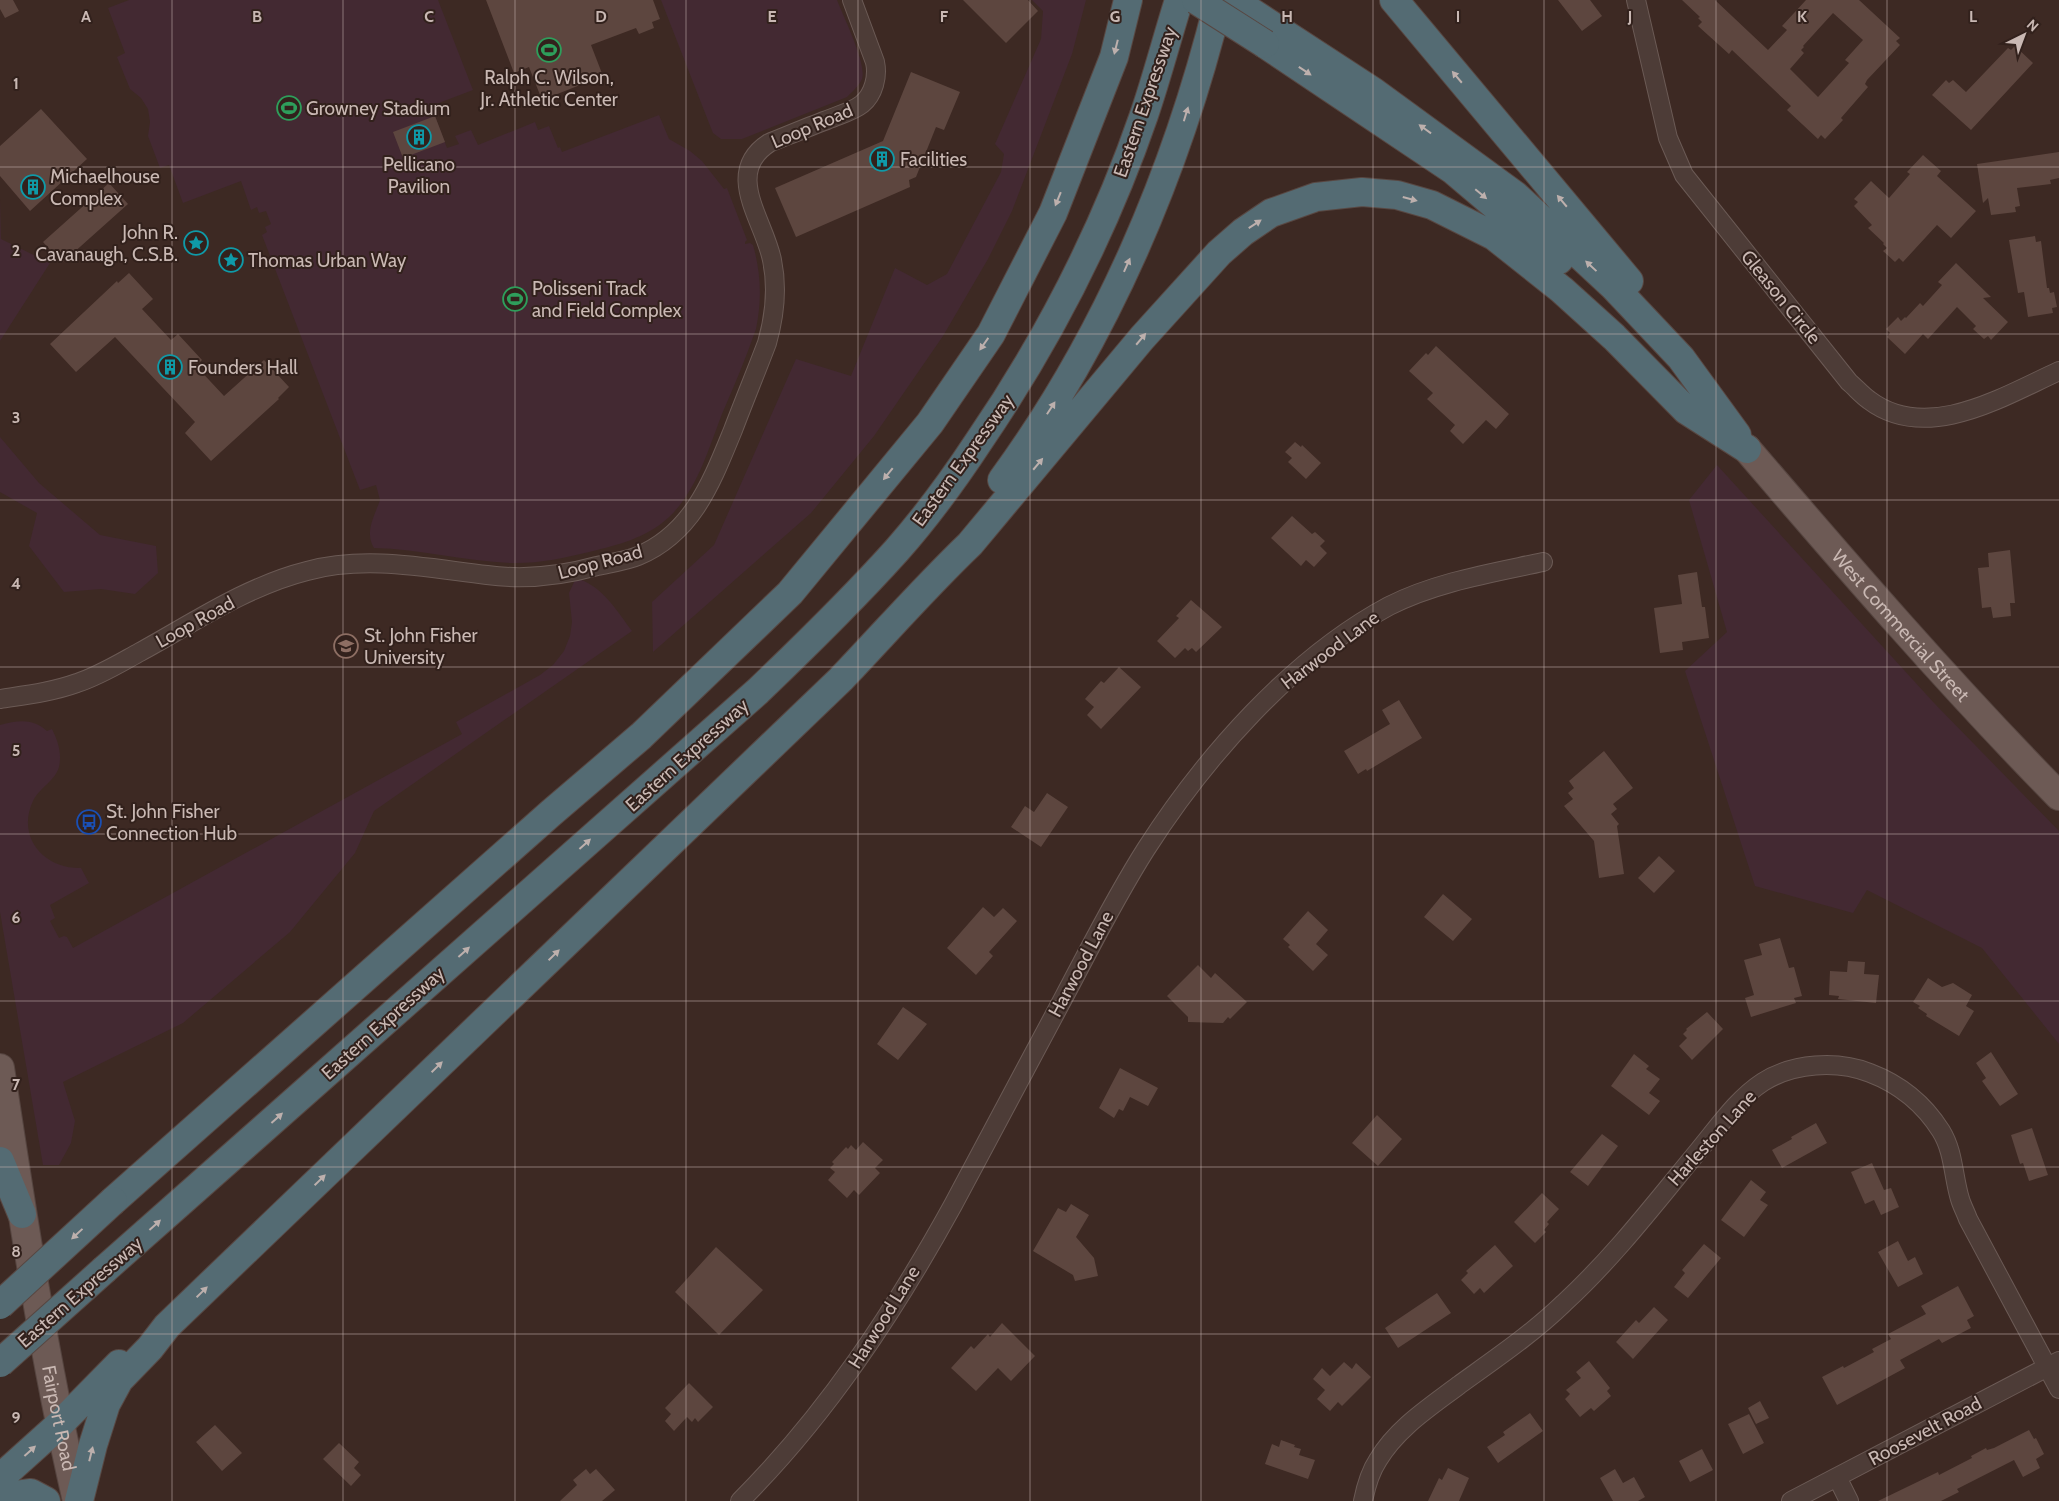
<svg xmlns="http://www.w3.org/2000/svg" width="2059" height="1501" font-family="Cabin,sans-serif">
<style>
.green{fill:#432932}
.building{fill:#5d463f;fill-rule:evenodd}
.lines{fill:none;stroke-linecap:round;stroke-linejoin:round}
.minor-casing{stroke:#6b5a55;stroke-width:20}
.primary-casing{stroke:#564540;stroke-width:30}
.motorway-casing{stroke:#584742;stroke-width:30}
.minor{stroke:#4d3c37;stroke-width:18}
.primary{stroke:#6d5a55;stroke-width:28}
.motorway{stroke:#546b73;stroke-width:28}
.motorway-bridge-casing{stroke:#584742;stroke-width:30;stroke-linecap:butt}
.motorway-bridge{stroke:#546b73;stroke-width:28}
.oneway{fill:#bdb0ad}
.grid{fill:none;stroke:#c9b8b3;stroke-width:1;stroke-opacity:0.55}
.labels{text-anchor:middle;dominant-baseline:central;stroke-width:4;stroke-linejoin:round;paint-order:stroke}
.poi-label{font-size:19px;fill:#c9b8b3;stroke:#32211c;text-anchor:start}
.street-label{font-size:19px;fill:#c9b8b3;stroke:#32211c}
.grid-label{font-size:16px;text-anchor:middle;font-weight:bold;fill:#c9b8b3;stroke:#32211c;stroke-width:4;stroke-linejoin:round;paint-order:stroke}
</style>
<rect width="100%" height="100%" fill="#3d2923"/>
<path class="green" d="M129,0H438L473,90L431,106L447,148L459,144L455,136L471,130L478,145L535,122L538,130L549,126L558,148L560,147L562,152L659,115L669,139L690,151L702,161L724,189L727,188L747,240L745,242V244L750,243L753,245C761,273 762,300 756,329C746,358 734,386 722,414C708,450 697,491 668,518C646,538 618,545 589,552C564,558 537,564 510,563C465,561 420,549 374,548C364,532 375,515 380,500L376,485L360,490L262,235L267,232L265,227L271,224L266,211L259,213L257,207L251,210L241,181L183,203L169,165L160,168L148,136L150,122L148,109L141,98L130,89L117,57L125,53L108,8Z
M661,0H837C843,16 867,64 862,79C859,86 852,92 847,97L742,139H721L713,133L709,123Z
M1032,0H1086L1072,54L1012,211L988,259L943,336L874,436L811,513L653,652L652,602L714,545L796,359L851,376L895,268L927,285L947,274L1001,172L1004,154L995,144L1041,39L1043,11Z
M0,199L1,239L50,263L0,341Z
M0,437L39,483L100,535L156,546L158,573L135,594L101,589L64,592L29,546L37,513L0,492Z
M1717,465L1935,704L2059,831V1044L1982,948L1867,890L1853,913L1755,886L1685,671L1727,632L1689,500Z
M579,579C604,588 617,611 632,631L374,811L355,853L290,932L183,1023L63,1082L75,1121L71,1143L59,1165H43L0,912V725C18,720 33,718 47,731L52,729C58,741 62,753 59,767C55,781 39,788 33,801C16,837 44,869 81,868L89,883L50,905L55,918L50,921L59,938L64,936L67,937L73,948L462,734L456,722L540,675L553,665L564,651L570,636L572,622L569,593L575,580Z"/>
<path class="building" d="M0,0H13L19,11L5,18L0,9Z
M486,0H653L660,19L652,22L654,28L639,34L636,28L591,45L603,76L542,100L529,67L514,73Z
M963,0H1028L1038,11L1006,43Z
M1558,0H1590L1602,16L1582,31Z
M1682,0H1715L1768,50L1787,30L1782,26L1806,0H1859L1900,38L1896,41L1900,45L1867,80L1865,84L1868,87L1841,118L1843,120L1825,139L1821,135L1818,139L1787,110L1791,106L1732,50L1729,54L1698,26L1702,22L1698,18L1700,17ZM1833,13L1863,40L1845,60L1849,63L1818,97L1790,69L1804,53L1801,50L1804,47L1803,46Z
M2015,46L2033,63L1971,130L1932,95L1946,80L1949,83L1953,80L1966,92L2008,48L2011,50Z
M911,72L960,92L944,130L936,127L916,177L909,180L910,187L796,237L775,188L883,141Z
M41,109L87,159L30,211L0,176V146Z
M435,116L445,142L403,158L393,132Z
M2059,152V178L2050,180L2051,184L2017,188L2020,206L2015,207L2016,212L1991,215L1988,198L1983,203L1977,164Z
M1923,155L1941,171L1937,176L1976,211L1951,238L1937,225L1903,262L1899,258L1895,262L1883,251L1887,248L1883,244L1884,243L1868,228L1872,225L1854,206L1858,202L1854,199L1871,181L1889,198L1910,174L1907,172Z
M109,183L128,204L62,263L43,242Z
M2035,236L2036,242L2041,241L2047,288H2049L2050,293L2054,292L2057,307L2052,308L2053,313L2028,317L2024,292L2018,293L2009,240Z
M1956,263L1991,297L1983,298L2008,322L1991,340L1988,336L1984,339L1973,329L1976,326L1957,307L1928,339L1923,334L1905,354L1887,337L1890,333L1886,329L1898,317L1901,321L1905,317L1906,318L1920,303L1923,306L1942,285L1938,282Z
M129,273L153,299L142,309L171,340L178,334L202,360L196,366L224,396L264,360L289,387L278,398L279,399L211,461L185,433L195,422L115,337L76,372L50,344L117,281L118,283Z
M1436,346L1509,414L1496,429L1486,420L1463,444L1450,431L1455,425L1427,399L1433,393L1409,371L1426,353L1428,355Z
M1295,442L1301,447L1302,445L1321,463L1306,479L1288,462L1292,458L1285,452Z
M1292,516L1312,534L1315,532L1325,541L1320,546L1327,553L1314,567L1306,560L1301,566L1271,538Z
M2010,550L2015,603H2010L2011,616L1993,618L1991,607L1982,608L1978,568L1989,567L1988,553Z
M1697,572L1702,607H1705L1709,638L1682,642L1683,650L1660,653L1654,608L1682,604L1678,575Z
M1191,600L1222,627L1196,652L1192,648L1188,651L1185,648L1175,658L1157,641L1179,618L1176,616Z
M1119,667L1141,687L1101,729L1087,715L1094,707L1085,699L1101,681L1104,683Z
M1399,700L1422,738L1367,771L1366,769L1358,774L1344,751L1390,724L1382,710Z
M1604,751L1633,788L1613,804L1617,809L1611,814L1619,824L1617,826L1624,874L1599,878L1594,841L1564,806L1573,799L1568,793L1574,788L1569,781Z
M1047,793L1068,807L1041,847L1011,827L1025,806L1034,812Z
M1659,856L1675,871L1654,893L1638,878Z
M1443,894L1472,919L1453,941L1424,917Z
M983,907L994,917L1003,908L1017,921L989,952L993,956L976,975L947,948Z
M1308,911L1328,930L1316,944L1328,955L1313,971L1288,947L1290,945L1283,939Z
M1780,938L1789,968L1794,967L1802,996L1794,998L1796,1003L1751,1017L1745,998L1754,995L1744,960L1762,955L1759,944Z
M1848,961L1865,962L1864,974L1879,975L1876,1003L1838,999L1839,996L1829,995L1830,971L1847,972Z
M1198,965L1211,978L1215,973L1247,1002L1230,1019L1228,1017L1223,1023L1188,1022V1017L1167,996Z
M1928,978L1942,987L1953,983L1972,995L1966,1006L1974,1011L1959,1036L1926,1016L1927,1014L1918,1008L1920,1006L1913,1002Z
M903,1007L927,1024L898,1060L877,1044Z
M1707,1012L1723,1029L1692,1060L1679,1046L1687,1038L1683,1034L1687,1030L1686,1029Z
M1991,1052L2018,1094L2000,1106L1982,1081L1986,1078L1976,1063Z
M1634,1054L1649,1066L1646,1069L1660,1079L1649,1093L1660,1101L1649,1115L1611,1086Z
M1120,1068L1158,1088L1148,1106L1130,1097L1123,1111L1119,1109L1114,1118L1099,1108Z
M1377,1115L1402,1139L1378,1166L1352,1143Z
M1816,1123L1827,1143L1782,1168L1772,1150L1792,1139L1791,1137Z
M2032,1128L2048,1175L2029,1181L2023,1163L2020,1164L2011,1135Z
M1602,1134L1618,1146L1588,1186L1570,1172Z
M863,1142L883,1160L875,1168L880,1173L859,1195L854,1190L847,1198L828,1180L835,1172L830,1168L834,1164L832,1162L846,1147L848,1149L851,1145L856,1150Z
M1872,1163L1884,1190L1891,1188L1899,1207L1881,1215L1874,1200L1865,1204L1851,1172Z
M1751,1180L1766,1192L1760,1200L1768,1205L1744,1237L1721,1220Z
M1542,1193L1559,1209L1547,1222L1549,1224L1544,1230L1546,1232L1535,1243L1514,1222Z
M1071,1204L1089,1215L1076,1237L1094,1258L1098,1276L1075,1281L1073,1275L1033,1251L1058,1208L1066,1212Z
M1898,1241L1908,1261L1915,1257L1923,1274L1898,1287L1878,1252Z
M1704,1244L1721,1258L1688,1298L1674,1287L1685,1273L1682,1270Z
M1495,1245L1513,1266L1484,1293L1480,1288L1474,1294L1461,1280L1468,1273L1466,1271Z
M716,1247L763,1290L719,1335L675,1292Z
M1958,1286L1974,1316L1967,1320L1971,1328L1942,1343L1939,1339L1900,1360L1905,1368L1837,1405L1822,1377L1843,1366L1844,1368L1874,1352L1872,1349L1891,1339L1888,1334L1926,1314L1921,1306Z
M1437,1293L1451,1313L1398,1348L1385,1328Z
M1654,1307L1668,1320L1633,1359L1616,1342L1636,1320L1639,1323Z
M1002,1323L1035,1356L1011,1381L998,1368L976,1391L951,1368L971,1346L974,1349L988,1334L990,1337Z
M1589,1361L1610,1388L1607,1391L1611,1396L1594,1411L1591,1408L1580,1417L1565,1399L1570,1394L1566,1390L1581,1378L1576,1372Z
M1344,1362L1352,1369L1356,1363L1371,1377L1342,1406L1338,1402L1330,1411L1317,1399L1325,1390L1313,1379L1322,1368L1330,1376Z
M689,1383L713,1407L698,1422L695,1418L692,1422L687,1417L674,1431L665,1421L671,1414L665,1408Z
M1760,1401L1769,1418L1756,1424L1748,1408Z
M1530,1413L1543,1431L1498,1463L1487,1447L1505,1435L1503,1432Z
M1749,1414L1764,1443L1743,1454L1728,1424Z
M215,1425L242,1453L222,1471L196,1442Z
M2029,1430L2034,1439L2036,1438L2044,1454L2036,1459L2040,1468L2023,1477L2014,1460L1957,1489L1959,1492L1941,1501H1878L1938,1472L1939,1475L1972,1458L1971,1456L1986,1448L1987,1450L1994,1448Z
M1281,1440L1295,1445L1294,1447L1301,1449L1299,1455L1315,1460L1308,1479L1265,1464L1272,1444L1279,1447Z
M339,1443L359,1462L354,1468L361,1475L351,1486L323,1459Z
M1702,1449L1713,1470L1690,1482L1679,1461Z
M1448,1468L1469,1478L1459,1501H1428L1439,1478L1442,1480Z
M586,1469L590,1474L596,1469L615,1490L602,1501H560L577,1485L573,1480Z
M1615,1469L1623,1483L1634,1477L1645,1497L1638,1501H1613L1600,1478Z"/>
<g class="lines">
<g class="minor-casing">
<path id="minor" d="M1636,0L1668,138L1684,175L1849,382C1856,388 1862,395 1869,400C1927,444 2004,396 2059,371
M0,699C26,695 52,692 77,683C99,676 120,663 140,652C193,623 247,586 307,571C366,555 427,568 487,575C524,580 561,576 597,566C611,563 626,561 638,556C693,533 712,481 733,430C744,401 756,372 767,343C775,315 778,289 772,260C764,220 723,173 769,143C789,135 808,127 827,120C838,115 852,112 862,104C874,94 878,76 875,62L852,0
M1837,1477L1849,1501
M740,1501C827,1414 894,1312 953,1205C991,1135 1027,1065 1065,995C1091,946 1116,896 1146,849C1205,757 1292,658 1389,606C1436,582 1492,573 1543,562
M1363,1501C1366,1486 1370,1472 1378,1460C1397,1428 1430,1407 1459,1385C1495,1359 1532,1334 1564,1303C1614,1257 1656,1202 1699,1150C1719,1126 1737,1099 1763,1082C1793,1063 1837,1060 1870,1073C1899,1084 1924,1104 1941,1131C1954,1152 1953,1176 1960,1199C1962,1206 1966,1213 1968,1219L2059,1389
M1791,1501L2059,1361"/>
</g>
<g class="primary-casing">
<g id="primary">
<path id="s1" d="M1747,449C1848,567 1950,685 2059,796"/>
<path id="s2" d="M0,1068C22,1213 44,1358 77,1501"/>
</g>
</g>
<g class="motorway-casing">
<path id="motorway" d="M1233,0L1374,92L1515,195L1613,286L1681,358L1737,435
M1394,0L1629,281
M1265,44L1453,170L1559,260
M1002,480C1106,338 1177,171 1219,0
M0,1161L22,1214
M113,1201L551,813L641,736L790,593L930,423L991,334L1053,213L1114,57L1128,0
M105,1269L758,691C806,645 853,599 897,550C927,516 954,479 979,441C1048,340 1104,231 1144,115C1157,77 1167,38 1179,0
M0,1478L59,1425L119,1364
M0,1497L31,1493L46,1501
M79,1501L93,1445L106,1404L119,1380L150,1348L167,1326L841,679C884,634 925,587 970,544L1142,338L1219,253L1243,232L1271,213L1316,197L1362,192L1397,195L1432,205L1494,236L1562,290L1614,337L1686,410L1747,449"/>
</g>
<use href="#minor" class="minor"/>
<use href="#primary" class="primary"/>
<use href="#motorway" class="motorway"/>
<g class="motorway-bridge-casing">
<path id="motorway-bridge" d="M1196,0L1265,44
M0,1305L113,1201
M0,1363L105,1269"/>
</g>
<use href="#motorway-bridge" class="motorway-bridge"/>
</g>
<defs><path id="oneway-solid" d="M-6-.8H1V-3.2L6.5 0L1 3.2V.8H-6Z" transform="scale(1.25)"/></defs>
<g class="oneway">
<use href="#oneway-solid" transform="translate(1116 47) rotate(104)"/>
<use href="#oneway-solid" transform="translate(1305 71) rotate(34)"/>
<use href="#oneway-solid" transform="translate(1457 77) rotate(-130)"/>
<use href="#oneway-solid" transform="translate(1186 114) rotate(-73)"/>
<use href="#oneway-solid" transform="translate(1425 129) rotate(-144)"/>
<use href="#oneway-solid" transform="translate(1481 194) rotate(40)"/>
<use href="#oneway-solid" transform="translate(1058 199) rotate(112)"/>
<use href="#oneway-solid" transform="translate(1410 199) rotate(15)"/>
<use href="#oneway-solid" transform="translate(1562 201) rotate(-130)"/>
<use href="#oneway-solid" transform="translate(1255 224) rotate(-33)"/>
<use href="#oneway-solid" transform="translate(1127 265) rotate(-66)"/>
<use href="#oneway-solid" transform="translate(1591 266) rotate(-137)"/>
<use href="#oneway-solid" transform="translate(1141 339) rotate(-50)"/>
<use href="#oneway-solid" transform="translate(984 344) rotate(125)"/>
<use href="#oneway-solid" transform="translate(1051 408) rotate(-57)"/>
<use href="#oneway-solid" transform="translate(1038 464) rotate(-50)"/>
<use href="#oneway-solid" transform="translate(888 474) rotate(129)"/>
<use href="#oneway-solid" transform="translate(585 844) rotate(-42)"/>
<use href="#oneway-solid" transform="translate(464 952) rotate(-42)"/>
<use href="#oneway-solid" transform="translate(554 955) rotate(-44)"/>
<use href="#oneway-solid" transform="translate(437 1067) rotate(-44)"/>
<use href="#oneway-solid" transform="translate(277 1118) rotate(-42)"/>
<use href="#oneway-solid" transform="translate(320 1180) rotate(-44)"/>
<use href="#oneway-solid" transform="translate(155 1225) rotate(-42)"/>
<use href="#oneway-solid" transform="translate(77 1234) rotate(137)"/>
<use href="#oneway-solid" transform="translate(202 1292) rotate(-44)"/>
<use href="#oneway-solid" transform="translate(30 1451) rotate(-42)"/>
<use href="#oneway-solid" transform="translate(91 1454) rotate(-76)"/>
</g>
<path class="grid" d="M172,0V1501M343,0V1501M515,0V1501M686,0V1501M858,0V1501M1030,0V1501M1201,0V1501M1373,0V1501M1544,0V1501M1716,0V1501M1887,0V1501M0,167H2059M0,334H2059M0,500H2059M0,667H2059M0,834H2059M0,1001H2059M0,1167H2059M0,1334H2059"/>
<defs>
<g id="stadium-ring" transform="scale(1.25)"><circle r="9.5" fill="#32211c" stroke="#2e9e5b" stroke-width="1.5"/><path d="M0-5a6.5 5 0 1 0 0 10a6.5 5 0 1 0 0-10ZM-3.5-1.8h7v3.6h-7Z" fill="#2e9e5b"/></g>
<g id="building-ring" transform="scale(1.25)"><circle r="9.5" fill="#32211c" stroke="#0f9aa8" stroke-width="1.5"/><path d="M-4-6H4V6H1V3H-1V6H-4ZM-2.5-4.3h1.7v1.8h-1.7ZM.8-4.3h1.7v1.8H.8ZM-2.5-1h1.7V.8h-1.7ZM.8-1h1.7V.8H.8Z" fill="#0f9aa8"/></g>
<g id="sight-ring" transform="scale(1.25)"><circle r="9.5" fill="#32211c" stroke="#0f9aa8" stroke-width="1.5"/><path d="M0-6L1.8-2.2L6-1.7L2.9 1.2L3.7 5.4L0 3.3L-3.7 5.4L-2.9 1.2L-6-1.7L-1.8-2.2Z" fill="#0f9aa8"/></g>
<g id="university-ring" transform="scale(1.25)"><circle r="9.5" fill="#32211c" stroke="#8d6e63" stroke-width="1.5"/><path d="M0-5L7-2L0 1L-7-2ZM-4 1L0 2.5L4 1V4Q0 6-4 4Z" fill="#8d6e63"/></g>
<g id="bus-ring" transform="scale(1.25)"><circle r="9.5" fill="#32211c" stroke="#1a4fb4" stroke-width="1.5"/><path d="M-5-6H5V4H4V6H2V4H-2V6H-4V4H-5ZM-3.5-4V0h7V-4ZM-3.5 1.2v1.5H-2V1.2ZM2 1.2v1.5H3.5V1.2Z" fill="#1a4fb4"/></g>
</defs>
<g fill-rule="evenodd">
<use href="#stadium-ring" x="549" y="50"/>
<use href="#stadium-ring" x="289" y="108"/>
<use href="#building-ring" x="419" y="137"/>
<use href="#building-ring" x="882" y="159"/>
<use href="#building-ring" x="33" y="187"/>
<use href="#sight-ring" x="196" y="243"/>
<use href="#sight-ring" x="231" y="260"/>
<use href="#stadium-ring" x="515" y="299"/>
<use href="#building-ring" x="170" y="367"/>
<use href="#university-ring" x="346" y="646"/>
<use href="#bus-ring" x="89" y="822"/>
</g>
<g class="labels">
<g class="poi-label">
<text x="549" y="77" text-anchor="middle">Ralph C. Wilson,<tspan x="549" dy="22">Jr. Athletic Center</tspan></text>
<text x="306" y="108">Growney Stadium</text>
<text x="900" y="159">Facilities</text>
<text x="419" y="164" text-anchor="middle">Pellicano<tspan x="419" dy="22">Pavilion</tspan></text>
<text x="50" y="176">Michaelhouse<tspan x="50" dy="22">Complex</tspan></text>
<text x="178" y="232" text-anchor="end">John R.<tspan x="178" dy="22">Cavanaugh, C.S.B.</tspan></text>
<text x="248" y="260">Thomas Urban Way</text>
<text x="532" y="288">Polisseni Track<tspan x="532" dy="22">and Field Complex</tspan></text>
<text x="188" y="367">Founders Hall</text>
<text x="364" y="635">St. John Fisher<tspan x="364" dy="22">University</tspan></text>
<text x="106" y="811">St. John Fisher<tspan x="106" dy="22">Connection Hub</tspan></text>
</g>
<g class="street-label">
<text transform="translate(1145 102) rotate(-71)">Eastern Expressway</text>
<text transform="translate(812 126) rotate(-23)">Loop Road</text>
<text transform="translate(1781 297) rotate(51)">Gleason Circle</text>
<text transform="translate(963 460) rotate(-54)">Eastern Expressway</text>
<text transform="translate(600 562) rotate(-15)">Loop Road</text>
<text transform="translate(195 622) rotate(-29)">Loop Road</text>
<text stroke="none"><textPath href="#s1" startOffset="234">West Commercial Street</textPath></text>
<text transform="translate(1330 650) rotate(-37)">Harwood Lane</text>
<text transform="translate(687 755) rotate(-42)">Eastern Expressway</text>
<text transform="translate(1081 964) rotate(-62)">Harwood Lane</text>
<text transform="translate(383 1023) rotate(-42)">Eastern Expressway</text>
<text transform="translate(1712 1138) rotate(-48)">Harleston Lane</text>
<text transform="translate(80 1292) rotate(-41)">Eastern Expressway</text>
<text transform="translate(884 1317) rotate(-58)">Harwood Lane</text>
<text stroke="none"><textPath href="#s2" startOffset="355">Fairport Road</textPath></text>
<text transform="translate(1925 1431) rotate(-28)">Roosevelt Road</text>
</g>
</g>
<g class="grid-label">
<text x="86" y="22">A</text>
<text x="257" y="22">B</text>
<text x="429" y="22">C</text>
<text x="601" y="22">D</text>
<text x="772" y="22">E</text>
<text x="944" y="22">F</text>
<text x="1115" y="22">G</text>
<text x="1287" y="22">H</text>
<text x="1458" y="22">I</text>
<text x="1630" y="22">J</text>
<text x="1802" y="22">K</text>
<text x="1973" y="22">L</text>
<text x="16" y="89">1</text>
<text x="16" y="256">2</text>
<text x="16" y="423">3</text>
<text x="16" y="589">4</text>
<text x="16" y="756">5</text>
<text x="16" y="923">6</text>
<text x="16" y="1090">7</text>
<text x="16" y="1257">8</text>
<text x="16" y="1423">9</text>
</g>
<g transform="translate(2024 35) rotate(42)" stroke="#32211c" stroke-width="4" paint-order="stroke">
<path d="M0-4L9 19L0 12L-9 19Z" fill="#c9b8b3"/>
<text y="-8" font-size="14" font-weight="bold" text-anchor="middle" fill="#c9b8b3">N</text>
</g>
</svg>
